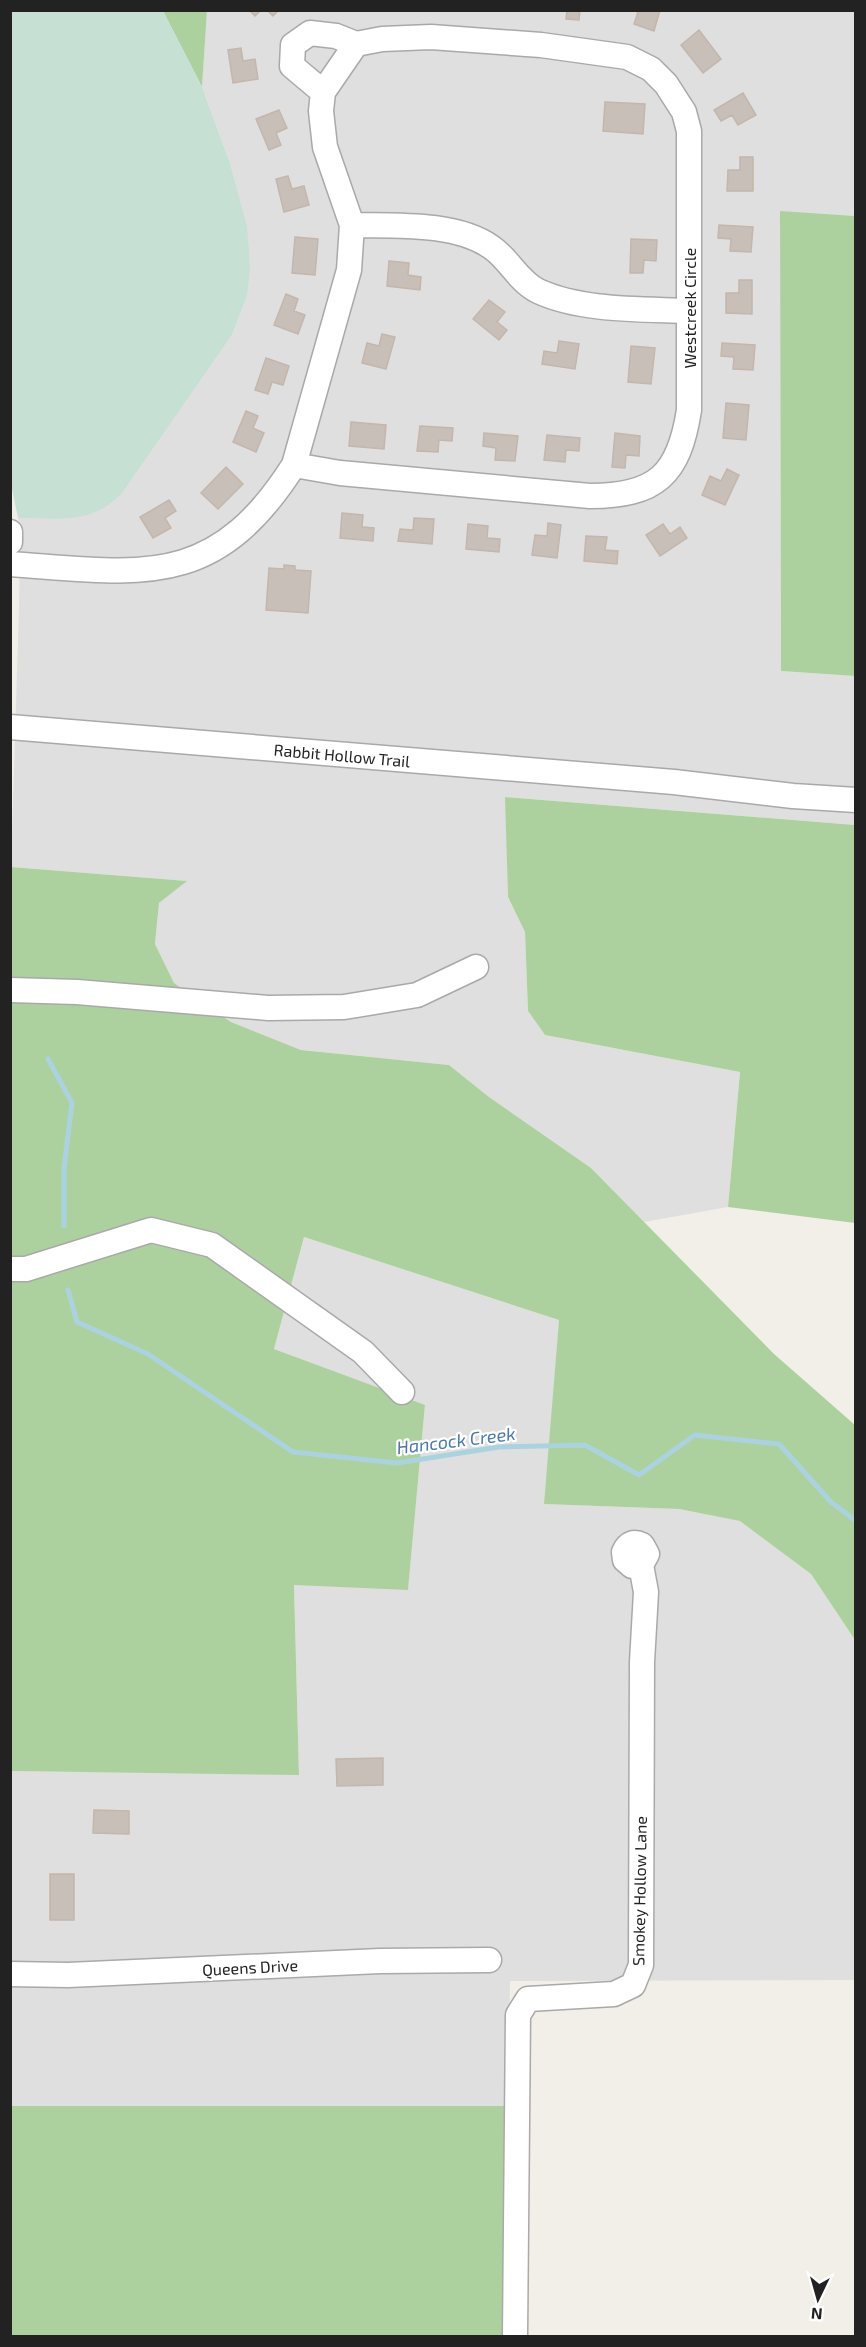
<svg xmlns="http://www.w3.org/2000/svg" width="866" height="2347" font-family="'Exo 2',sans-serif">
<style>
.residential{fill:#e0dfdf}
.forest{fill:#add19e}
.wetland{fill:#c6e0d4}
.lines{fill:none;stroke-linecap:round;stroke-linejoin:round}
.stream{stroke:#aad3df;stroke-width:5}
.building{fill:#c7bfb8;stroke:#c4b6ab;stroke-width:1.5}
.minor-casing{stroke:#a9a9a9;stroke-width:27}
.minor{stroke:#fff;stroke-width:24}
.labels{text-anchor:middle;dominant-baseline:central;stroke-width:4.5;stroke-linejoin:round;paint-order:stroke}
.street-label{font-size:16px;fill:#222;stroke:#fff}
.water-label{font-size:18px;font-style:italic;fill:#4a7aab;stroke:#fff}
</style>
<rect width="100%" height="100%" fill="#f2efe9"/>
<path class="residential" d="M207,11H855V216L780,212L781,671L855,676V825L506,797L508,897L525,932L528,1011L545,1035L740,1072L728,1207L644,1222L591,1168L489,1097L449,1065L301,1050L231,1022L174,983L155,944L159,903L186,881L11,867L19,608L20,532L18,518H61L123,492L232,335L247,296V225L230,163L202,87Z
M304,1237L559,1320L545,1504L679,1509L741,1521L811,1574L855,1640V1980L510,1981L508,2106H11V1771L299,1774L294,1584L408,1589L425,1406L274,1349Z"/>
<path class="forest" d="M163,11H207L202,87Z
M780,211L855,216V676L781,671Z
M505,797L855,825V1223L728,1207L740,1072L545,1035L528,1011L525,932L508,897Z
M11,867L187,881L159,903L155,944L174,983L231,1022L301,1050L449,1065L489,1097L591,1168L774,1354L855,1425V1640L811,1574L740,1521L679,1509L544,1504L559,1320L304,1237L274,1349L425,1405L408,1590L294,1585L299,1775L11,1771Z
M11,2106H508L503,2336H11Z"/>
<path class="wetland" d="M10,11H163L202,87L230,163L247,225L250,267L247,296L232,335L123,492C117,497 112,503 105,507C81,523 45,518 18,518L11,484Z"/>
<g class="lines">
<path class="stream" d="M48,1059L72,1103L64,1168V1226
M68,1290L77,1322L148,1354L293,1452L397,1463L499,1447L585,1445L639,1475L695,1435L779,1444L831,1502L856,1521"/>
</g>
<path class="building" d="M249,10H261L255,16Z
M267,10H279L273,16Z
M567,10H580L579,20L566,19Z
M633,10H660L654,31L634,24L638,12Z
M699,30L721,59L703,73L681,45Z
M241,48L243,61L255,59L258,79L233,83L228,50Z
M743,93L756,115L738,125L732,115L721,121L714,110Z
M605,102L645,104L643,134L603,131Z
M279,110L287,128L276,133L281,145L269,150L256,119Z
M740,157H753V191H727L728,170H740Z
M288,176L292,189L304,186L309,205L284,212L276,179Z
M719,225L753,227L751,252L730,251L731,239L718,238Z
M295,237L318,239L315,275L292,273Z
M631,239L657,240L656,261L644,260L643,273H630Z
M389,261L409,263L408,275L421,277L420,290L387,286Z
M739,280H752V314L726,313V293H739Z
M286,294L298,299L294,311L305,315L298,334L274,325Z
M489,300L505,312L497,322L507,330L499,340L473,319Z
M382,334L395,337L386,369L362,363L367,343L379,346Z
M559,341L579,344L575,369L542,364L544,351L557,353Z
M722,343L755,345L753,370L733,369L734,357L721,356Z
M631,346L655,348L651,384L628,382Z
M266,358L289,366L283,385L272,382L268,394L255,390Z
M726,403L749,405L746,440L723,438Z
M246,411L258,416L253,428L264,433L256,452L233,442Z
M351,422L386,425L384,449L349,446Z
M420,426L453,428L452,441L439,440L438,452L417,451Z
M484,433L518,436L515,461L495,460L496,448L483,446Z
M615,433L640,436L639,456L626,455L625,468L612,467Z
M547,435L580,438L579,451L566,450L565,462L544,460Z
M226,467L243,484L218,509L201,493Z
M727,469L739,475L725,505L702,495L710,476L721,481Z
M169,500L176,511L165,518L171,528L153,538L140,517Z
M342,513L363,515L362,527L374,528L373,541L340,538Z
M414,518L434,519L432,544L398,541L400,529L413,530Z
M548,523L561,525L557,558L532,555L535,535L547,536Z
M468,524L488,526L487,538L500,539L499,552L466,549Z
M663,524L670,534L680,527L687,538L660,556L646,535Z
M586,536L607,537L605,550L618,551L617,564L584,561Z
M284,565L295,566V570L311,571L308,613L266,610L269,568L284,569Z
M383,1758V1785L337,1786L336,1759Z
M94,1810L129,1811V1834L93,1833Z
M50,1874H74V1920H50Z"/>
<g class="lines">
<g class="minor-casing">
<path id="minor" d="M323,92L292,66L293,45L310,33L336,36L356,44
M352,225C395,226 455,222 491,247C509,259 518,281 538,291C581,311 641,309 688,311
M10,532V542
M10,564C142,573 214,591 294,465L349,270L352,225L325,147L321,111L323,92L356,44L382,39L431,37L541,45L627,57L651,69L666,84L684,112L689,131V410C679,475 656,496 590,496L340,473L294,465
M10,727L674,782L793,796L856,800
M10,990L77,992L268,1008L344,1007L417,995L476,967
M10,1269H26L151,1230L212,1245L363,1352L402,1392
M10,1974L68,1975L380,1961L489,1960
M515,2336L518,2015L528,1999L614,1994L633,1985L641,1965L642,1662L646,1592L641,1565L647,1554L642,1545C634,1541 628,1543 624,1552L625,1560L632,1566L641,1565"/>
</g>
<use href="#minor" class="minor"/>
</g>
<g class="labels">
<g class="street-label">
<text transform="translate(689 308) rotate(-90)">Westcreek Circle</text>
<text transform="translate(342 755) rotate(5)">Rabbit Hollow Trail</text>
<text transform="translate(639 1891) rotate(-89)">Smokey Hollow Lane</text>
<text transform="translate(250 1967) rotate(-3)">Queens Drive</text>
</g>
<g class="water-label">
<text transform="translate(456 1440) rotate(-7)">Hancock Creek</text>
</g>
</g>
<rect width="866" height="2347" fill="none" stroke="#222222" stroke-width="24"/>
<g transform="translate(818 2299) rotate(185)" stroke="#ffffff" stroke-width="4.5" paint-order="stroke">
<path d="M0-4.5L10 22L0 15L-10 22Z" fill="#222222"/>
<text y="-9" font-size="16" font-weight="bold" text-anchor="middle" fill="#222222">N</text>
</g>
</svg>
